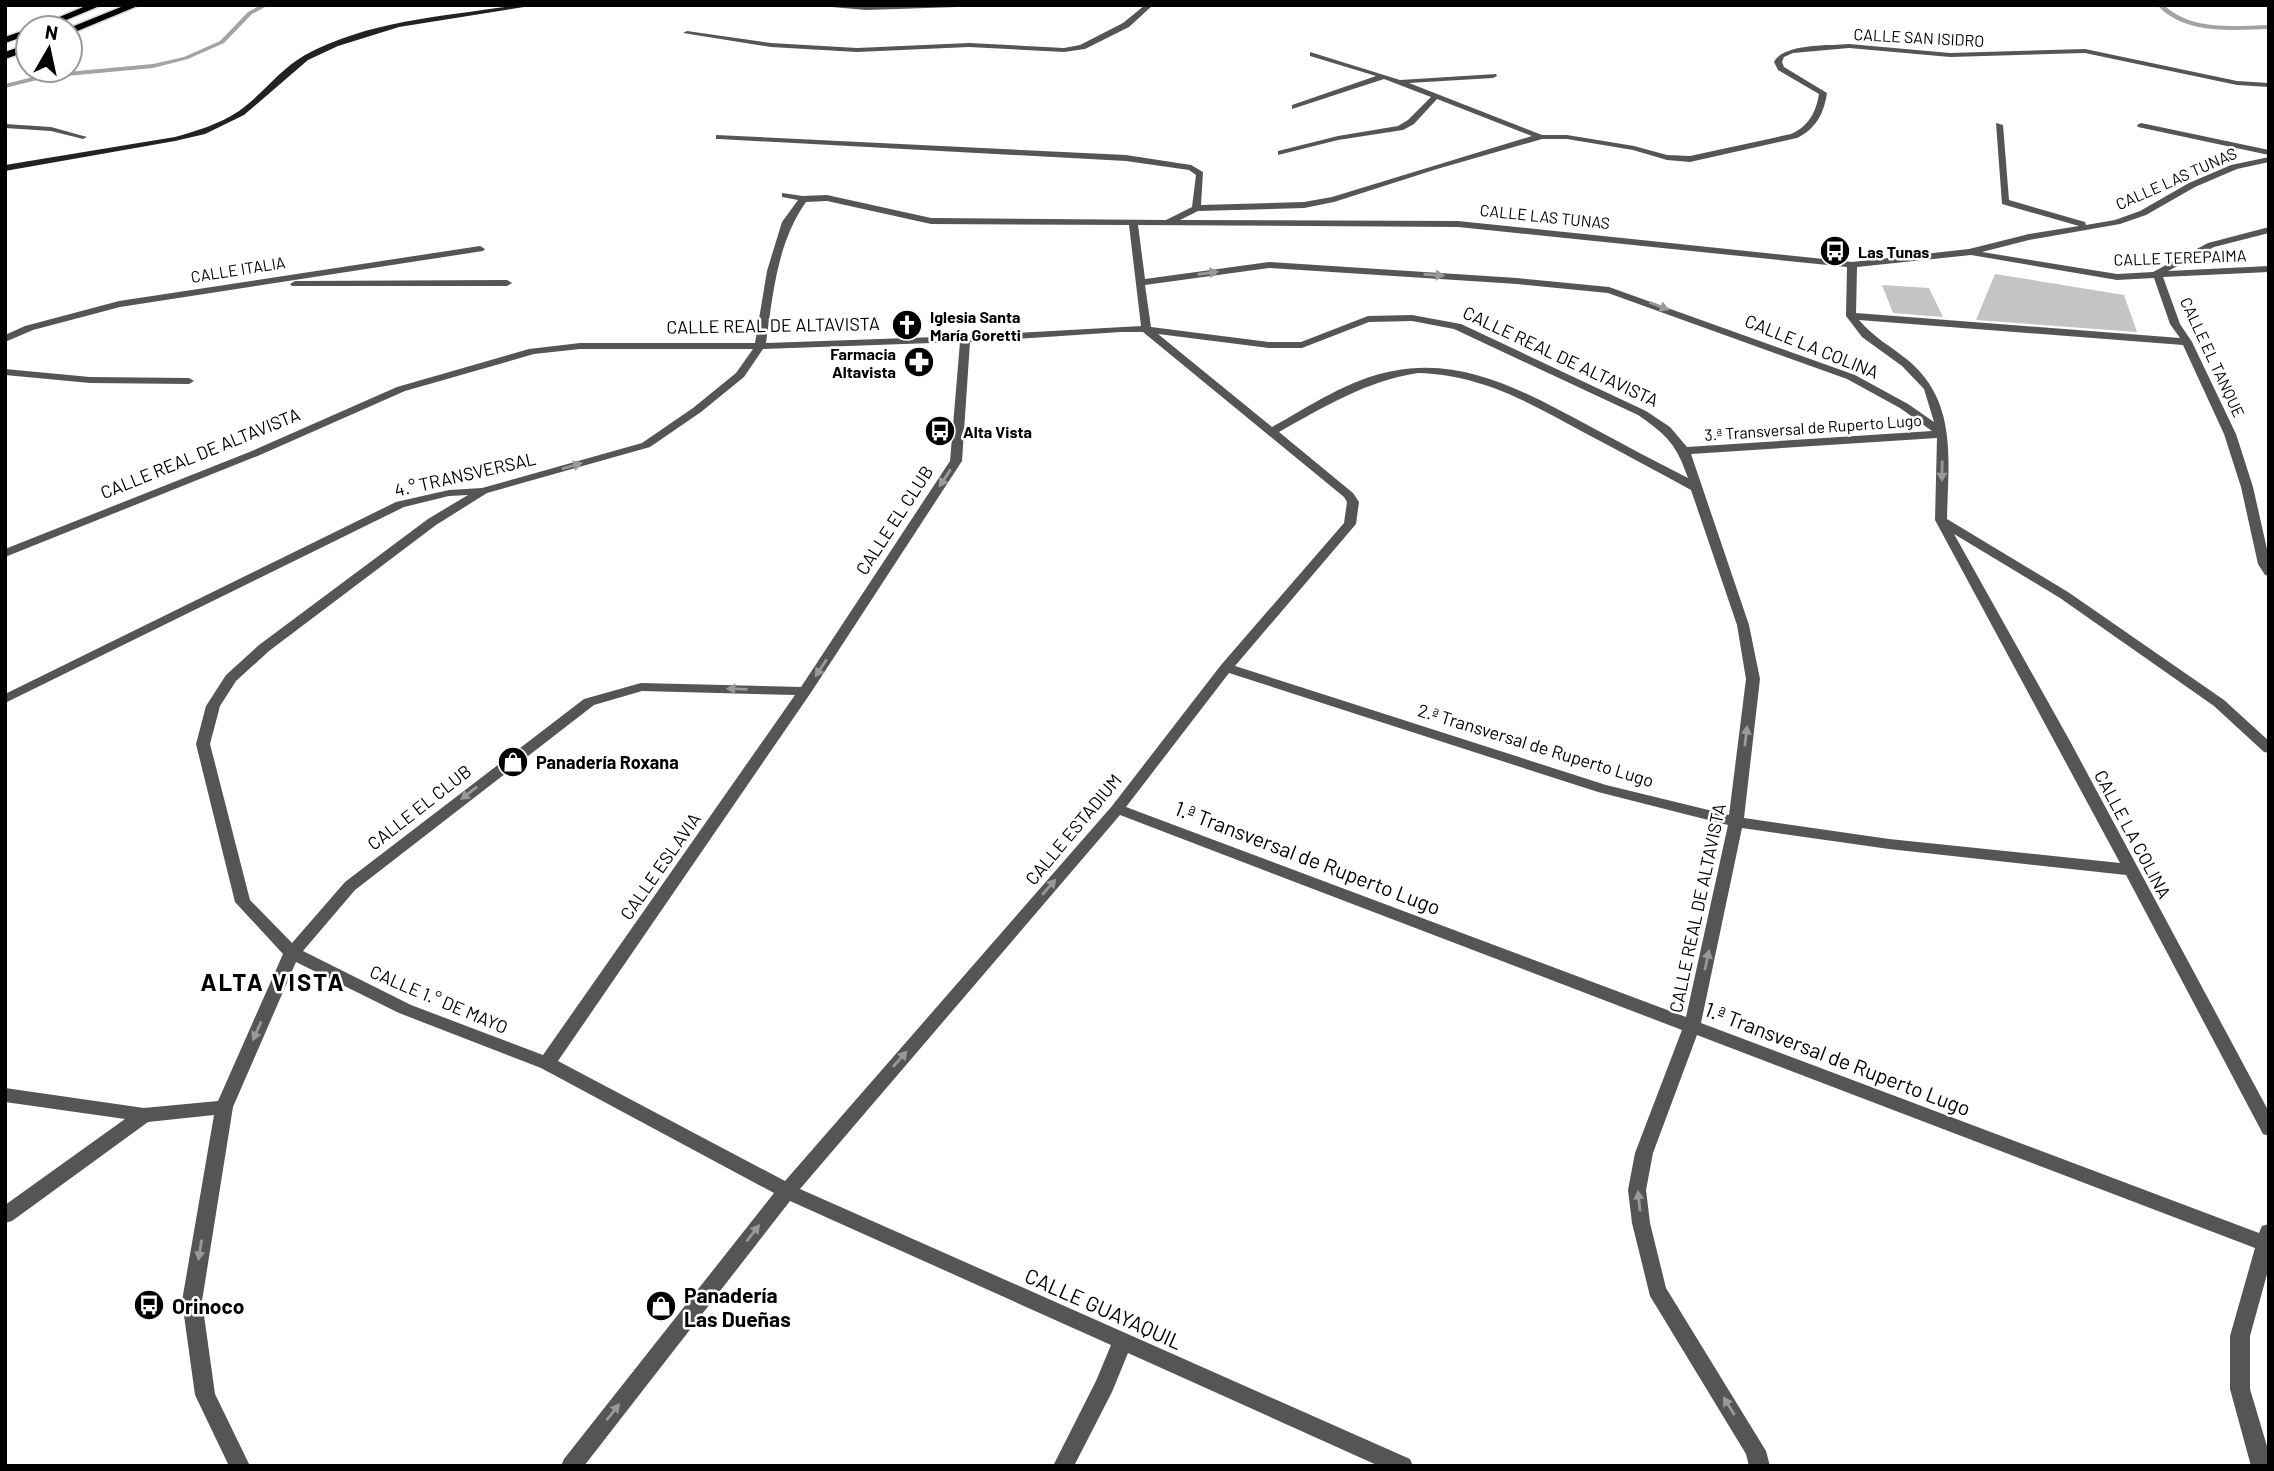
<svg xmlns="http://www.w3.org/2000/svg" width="2274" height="1471" font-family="Barlow,sans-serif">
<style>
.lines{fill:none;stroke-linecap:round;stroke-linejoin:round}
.stream{fill:#a3a3a3;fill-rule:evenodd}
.building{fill:#c4c4c4}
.trunk-casing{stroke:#dbdbdb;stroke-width:3}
.service{fill:#555;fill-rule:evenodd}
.minor{fill:#555;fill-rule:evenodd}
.secondary{fill:#222;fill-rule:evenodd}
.trunk{fill:#000;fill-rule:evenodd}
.oneway{fill:#999}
.labels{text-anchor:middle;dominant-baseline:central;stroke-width:5;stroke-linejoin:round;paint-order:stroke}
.far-street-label{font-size:16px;fill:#000;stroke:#fff}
.far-poi-label{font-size:16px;font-weight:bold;fill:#000;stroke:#fff;text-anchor:start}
.street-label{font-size:18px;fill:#000;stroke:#fff}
.poi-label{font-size:18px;font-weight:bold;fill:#000;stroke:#fff;text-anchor:start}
.near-street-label{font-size:21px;fill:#000;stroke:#fff}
.near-poi-label{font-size:21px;font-weight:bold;fill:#000;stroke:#fff;text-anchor:start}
.district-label{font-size:24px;font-weight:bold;letter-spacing:2px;fill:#000;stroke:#fff}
</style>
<rect width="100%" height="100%" fill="#fff"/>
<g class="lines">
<path class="stream" d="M261,5H269L252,14L224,43L188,59L153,68L45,78L5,88V84L45,74L153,64L184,57L220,41L248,12Z
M2157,5H2164C2191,31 2234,26 2269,25V29C2231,30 2185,35 2157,5Z"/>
</g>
<path class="building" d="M1995,274L2124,295L2137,332L1976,320Z
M1882,285L1929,288L1943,317L1893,313Z"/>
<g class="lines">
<g class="trunk-casing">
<path id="trunk" d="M88,5H102L47,28H33Z
M126,5H140L70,34L69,28Z
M28,29V35L5,43V37Z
M28,44V51L5,59V52Z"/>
</g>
<path class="service" d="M5,124L51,127L87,137L83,139L51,131L5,128Z"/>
<path class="minor" d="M809,5H1017L866,10Z
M1145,5H1153L1129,27L1085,49L1064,52L969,47L857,52L771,47L683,33L687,31L771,43L857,48L969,43L1064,48L1080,45L1123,23Z
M1849,44L1950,53L2085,49L2237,81L2269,83V87L2237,85L2085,53L1950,57L1849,48L1793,53L1784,57L1782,62L1784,67L1827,93C1824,113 1816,129 1797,138L1690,162L1667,160L1633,150L1567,139H1542L1437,169L1334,202L1304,208L1198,211L1180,220L1458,221L1852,262L1969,249L2029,234L2079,226L2002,204L1996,123L2003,125L2009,200L2085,222L2086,225L2115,220L2140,211L2189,183L2231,165L2269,157V162L2237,169L2195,187L2146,215L2120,224L2029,240L1982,252L2117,274L2153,272L2208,243L2269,227V233L2214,247L2168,271L2269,266V272L2163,277L2180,324L2192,342L2236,434L2253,487L2269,558V576L2265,575L2258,564L2241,487L2224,434L2183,345L1859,320C1873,337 1892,347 1909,361C1958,403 1948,461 1947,519L2068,592L2224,700L2269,741V753L2264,752L2214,706L2060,598L1954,534L2071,743L2269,1112V1136L2263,1134L2126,875L1889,849L1742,828L1701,1023L2259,1233L2262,1226L2269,1224V1267L2250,1336V1389L2269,1453V1466H2251L2230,1389V1336L2255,1248L1697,1035L1653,1153L1646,1190L1650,1223L1666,1288L1766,1451L1770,1466H1749L1746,1454L1650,1296L1632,1223L1628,1190L1635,1153L1682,1030L1120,815L800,1189L1410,1459L1413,1466H1379L1128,1353L1112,1392L1074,1466H1053L1096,1381L1111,1345L790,1201L584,1466H561L564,1459L774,1193L541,1068L399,1013L296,962L233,1107L202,1301L215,1394L250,1466H229L195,1395L182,1301L214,1115L148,1122L12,1221L5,1223V1205L125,1119L5,1102V1088L144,1108L218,1101L283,954L235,902L196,744L206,706L226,675L259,645L428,519L468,495L449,496L404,507L5,703V694L396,502L449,490L482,488L642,443L693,408L736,373L753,349H580L534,354L405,391L260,455L5,557V549L252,451L397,387L529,349L580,343H755L767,271L782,222L798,200L782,197V193L803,196L827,195L931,218L1166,220L1192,207L1196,175L1189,170L1126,161L719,139H716V135L1126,155L1191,165L1203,172L1201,205L1304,202L1332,197L1532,136L1437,99L1414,124L1403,130L1338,140L1278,155V151L1338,136L1398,126L1408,120L1431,97L1384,79L1292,109V105L1376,76L1310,56V52L1400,80L1496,74L1497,76L1493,78L1409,83L1542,135H1567L1634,146L1667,155L1690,156L1791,134C1809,126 1816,112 1819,94L1778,70L1774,62C1784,43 1829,46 1849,44ZM827,201L931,224L1129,225L1141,326L965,336L766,343C773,294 777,243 806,202ZM1138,225L1458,227L1847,267L1846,316L1862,337L1902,366L1924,389L1934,422L1908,404L1855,375L1609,287L1517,278L1269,262L1145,279ZM1971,255L2117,280L2154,278L2170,324L2180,338L1856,313L1857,267ZM1269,268L1517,284L1608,293L1847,379L1900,408L1932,431L1687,447L1670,427L1646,411L1461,324L1412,315L1368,316L1301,342H1269L1151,327L1145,285ZM1412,321L1454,329L1638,415C1668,436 1676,444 1688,478C1656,462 1625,445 1593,428C1530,395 1467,356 1393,371C1349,379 1310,406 1272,427L1158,334L1269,348H1302L1369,322ZM1121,332H1143L1344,497L1347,502L1344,523L1221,665L1112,806L785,1181L558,1061L812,691L962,461L970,342ZM960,342L950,461L801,687L641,683L584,699L345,882L292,943L250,900L210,744L220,706L236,681L269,651L436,525L487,493L650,447L701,412L744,377L763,349ZM1418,373C1482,375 1528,402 1583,432C1619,451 1655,470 1691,490L1737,625L1746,679L1729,815L1606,785L1235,666L1356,524L1359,502L1353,493L1279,432C1324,407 1366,381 1418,373ZM1937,438L1935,520L2120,863L1889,839L1744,818L1760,679L1749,625L1691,454ZM1229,673L1598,792L1728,825L1686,1017L1126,807ZM642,691L795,695L543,1055L411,1005L303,951L355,890L594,705Z
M2141,123L2269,150V155L2138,127L2137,125Z
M480,246L485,249L483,251L120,307L33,330L5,342V335L25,326L119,301Z
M295,281L507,280L512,283L507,286H292L290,284Z
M5,369L90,377L189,378L194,381L189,384L90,383L5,375Z"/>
<path class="secondary" d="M518,5H537L399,27L338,46L308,60L244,115L205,134L175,141L5,171V165L175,137C196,131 220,124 239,111C262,95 280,69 305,55C369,20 447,16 518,5Z"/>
<use href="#trunk" class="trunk"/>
</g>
<defs><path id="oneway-solid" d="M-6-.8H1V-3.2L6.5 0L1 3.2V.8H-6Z" transform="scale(1.75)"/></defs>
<g class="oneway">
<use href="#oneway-solid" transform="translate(1208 273) rotate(-8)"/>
<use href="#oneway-solid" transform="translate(1434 275) rotate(4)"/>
<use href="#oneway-solid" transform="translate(1659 306) rotate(21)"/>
<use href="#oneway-solid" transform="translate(572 466) rotate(-16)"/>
<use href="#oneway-solid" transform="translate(1942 471) rotate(91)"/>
<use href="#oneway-solid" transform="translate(945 478) rotate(123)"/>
<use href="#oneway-solid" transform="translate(821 668) rotate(123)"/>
<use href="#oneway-solid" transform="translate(737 689) rotate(-178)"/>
<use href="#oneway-solid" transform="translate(1746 736) rotate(-83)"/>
<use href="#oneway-solid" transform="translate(469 793) rotate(142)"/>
<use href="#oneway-solid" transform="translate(1049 887) rotate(-49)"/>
<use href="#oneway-solid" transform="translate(1707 960) rotate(-78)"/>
<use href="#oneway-solid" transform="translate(257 1031) rotate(114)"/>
<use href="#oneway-solid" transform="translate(900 1059) rotate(-49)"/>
<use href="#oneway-solid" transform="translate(1639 1201) rotate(-96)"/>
<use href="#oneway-solid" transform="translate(753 1233) rotate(-52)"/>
<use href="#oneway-solid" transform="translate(200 1250) rotate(99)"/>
<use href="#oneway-solid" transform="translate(1729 1406) rotate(-122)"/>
<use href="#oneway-solid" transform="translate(613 1412) rotate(-52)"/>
</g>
<defs>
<g id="bus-disc" transform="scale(1.575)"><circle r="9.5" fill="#000" stroke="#fff"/><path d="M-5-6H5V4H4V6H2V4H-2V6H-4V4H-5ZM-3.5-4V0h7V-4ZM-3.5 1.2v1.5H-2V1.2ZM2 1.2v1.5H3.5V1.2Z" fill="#fff"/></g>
<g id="church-disc" transform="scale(1.575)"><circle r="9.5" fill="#000" stroke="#fff"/><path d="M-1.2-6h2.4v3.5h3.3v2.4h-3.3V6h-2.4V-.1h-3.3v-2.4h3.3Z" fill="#fff"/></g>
<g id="pharmacy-disc" transform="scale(1.575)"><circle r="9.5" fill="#000" stroke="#fff"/><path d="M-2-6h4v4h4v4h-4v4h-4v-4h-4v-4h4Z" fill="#fff"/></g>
<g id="shop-disc" transform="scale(1.575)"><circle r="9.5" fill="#000" stroke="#fff"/><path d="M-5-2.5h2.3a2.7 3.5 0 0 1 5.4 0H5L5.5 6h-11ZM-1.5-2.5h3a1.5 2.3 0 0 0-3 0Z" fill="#fff"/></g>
</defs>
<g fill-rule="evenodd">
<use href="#bus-disc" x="1835" y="251"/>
<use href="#church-disc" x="907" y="325"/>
<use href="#pharmacy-disc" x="919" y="362"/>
<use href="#bus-disc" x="940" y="431"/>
<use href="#shop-disc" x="513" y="762"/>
<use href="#bus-disc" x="149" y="1305"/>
<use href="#shop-disc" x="661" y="1306"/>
</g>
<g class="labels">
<g class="far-street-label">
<text transform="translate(1919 37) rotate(3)">CALLE SAN ISIDRO</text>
<text transform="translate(2176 178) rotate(-24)">CALLE LAS TUNAS</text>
<text transform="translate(1545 216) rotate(6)">CALLE LAS TUNAS</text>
<text transform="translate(2180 257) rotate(-2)">CALLE TEREPAIMA</text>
<text transform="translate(238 269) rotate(-9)">CALLE ITALIA</text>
<text transform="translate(2213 357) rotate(65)">CALLE EL TANQUE</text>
<text transform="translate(1813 427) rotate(-4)">3.ª Transversal de Ruperto Lugo</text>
</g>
<g class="far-poi-label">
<text x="1858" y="251">Las Tunas</text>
<text x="930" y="316">Iglesia Santa<tspan x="930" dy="18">María Goretti</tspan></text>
<text x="896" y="353" text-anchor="end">Farmacia<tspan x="896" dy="18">Altavista</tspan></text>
<text x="963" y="431">Alta Vista</text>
</g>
<g class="street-label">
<text transform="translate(773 325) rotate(-1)">CALLE REAL DE ALTAVISTA</text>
<text transform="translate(1812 346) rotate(22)">CALLE LA COLINA</text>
<text transform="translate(1561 356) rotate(25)">CALLE REAL DE ALTAVISTA</text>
<text transform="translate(200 453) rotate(-22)">CALLE REAL DE ALTAVISTA</text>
<text transform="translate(465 474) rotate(-13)">4.° TRANSVERSAL</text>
<text transform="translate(894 520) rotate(-57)">CALLE EL CLUB</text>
<text transform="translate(1536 745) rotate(17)">2.ª Transversal de Ruperto Lugo</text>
<text transform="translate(419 807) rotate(-38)">CALLE EL CLUB</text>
<text transform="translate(1073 829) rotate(-50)">CALLE ESTADIUM</text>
<text transform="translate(2133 834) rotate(62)">CALLE LA COLINA</text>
<text transform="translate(660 866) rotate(-55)">CALLE ESLAVIA</text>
<text transform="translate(1697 908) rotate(-78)">CALLE REAL DE ALTAVISTA</text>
<text transform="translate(439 999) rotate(23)">CALLE 1.° DE MAYO</text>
</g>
<g class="poi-label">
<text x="536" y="762">Panadería Roxana</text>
</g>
<g class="near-street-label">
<text transform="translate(1308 857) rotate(21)">1.ª Transversal de Ruperto Lugo</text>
<text transform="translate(1838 1058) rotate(21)">1.ª Transversal de Ruperto Lugo</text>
<text transform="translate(1104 1308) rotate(24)">CALLE GUAYAQUIL</text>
</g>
<g class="near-poi-label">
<text x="684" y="1294">Panadería<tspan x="684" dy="24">Las Dueñas</tspan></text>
<text x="172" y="1305">Orinoco</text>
</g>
<g class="district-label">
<text x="273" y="981">ALTA VISTA</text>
</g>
</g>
<rect width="2274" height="1471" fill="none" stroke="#000000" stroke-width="14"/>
<g transform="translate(49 49) rotate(9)"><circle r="33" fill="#ffffff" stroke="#999999" stroke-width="2"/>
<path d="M0-5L12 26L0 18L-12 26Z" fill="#000000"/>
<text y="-10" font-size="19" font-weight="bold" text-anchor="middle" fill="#000000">N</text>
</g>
</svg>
